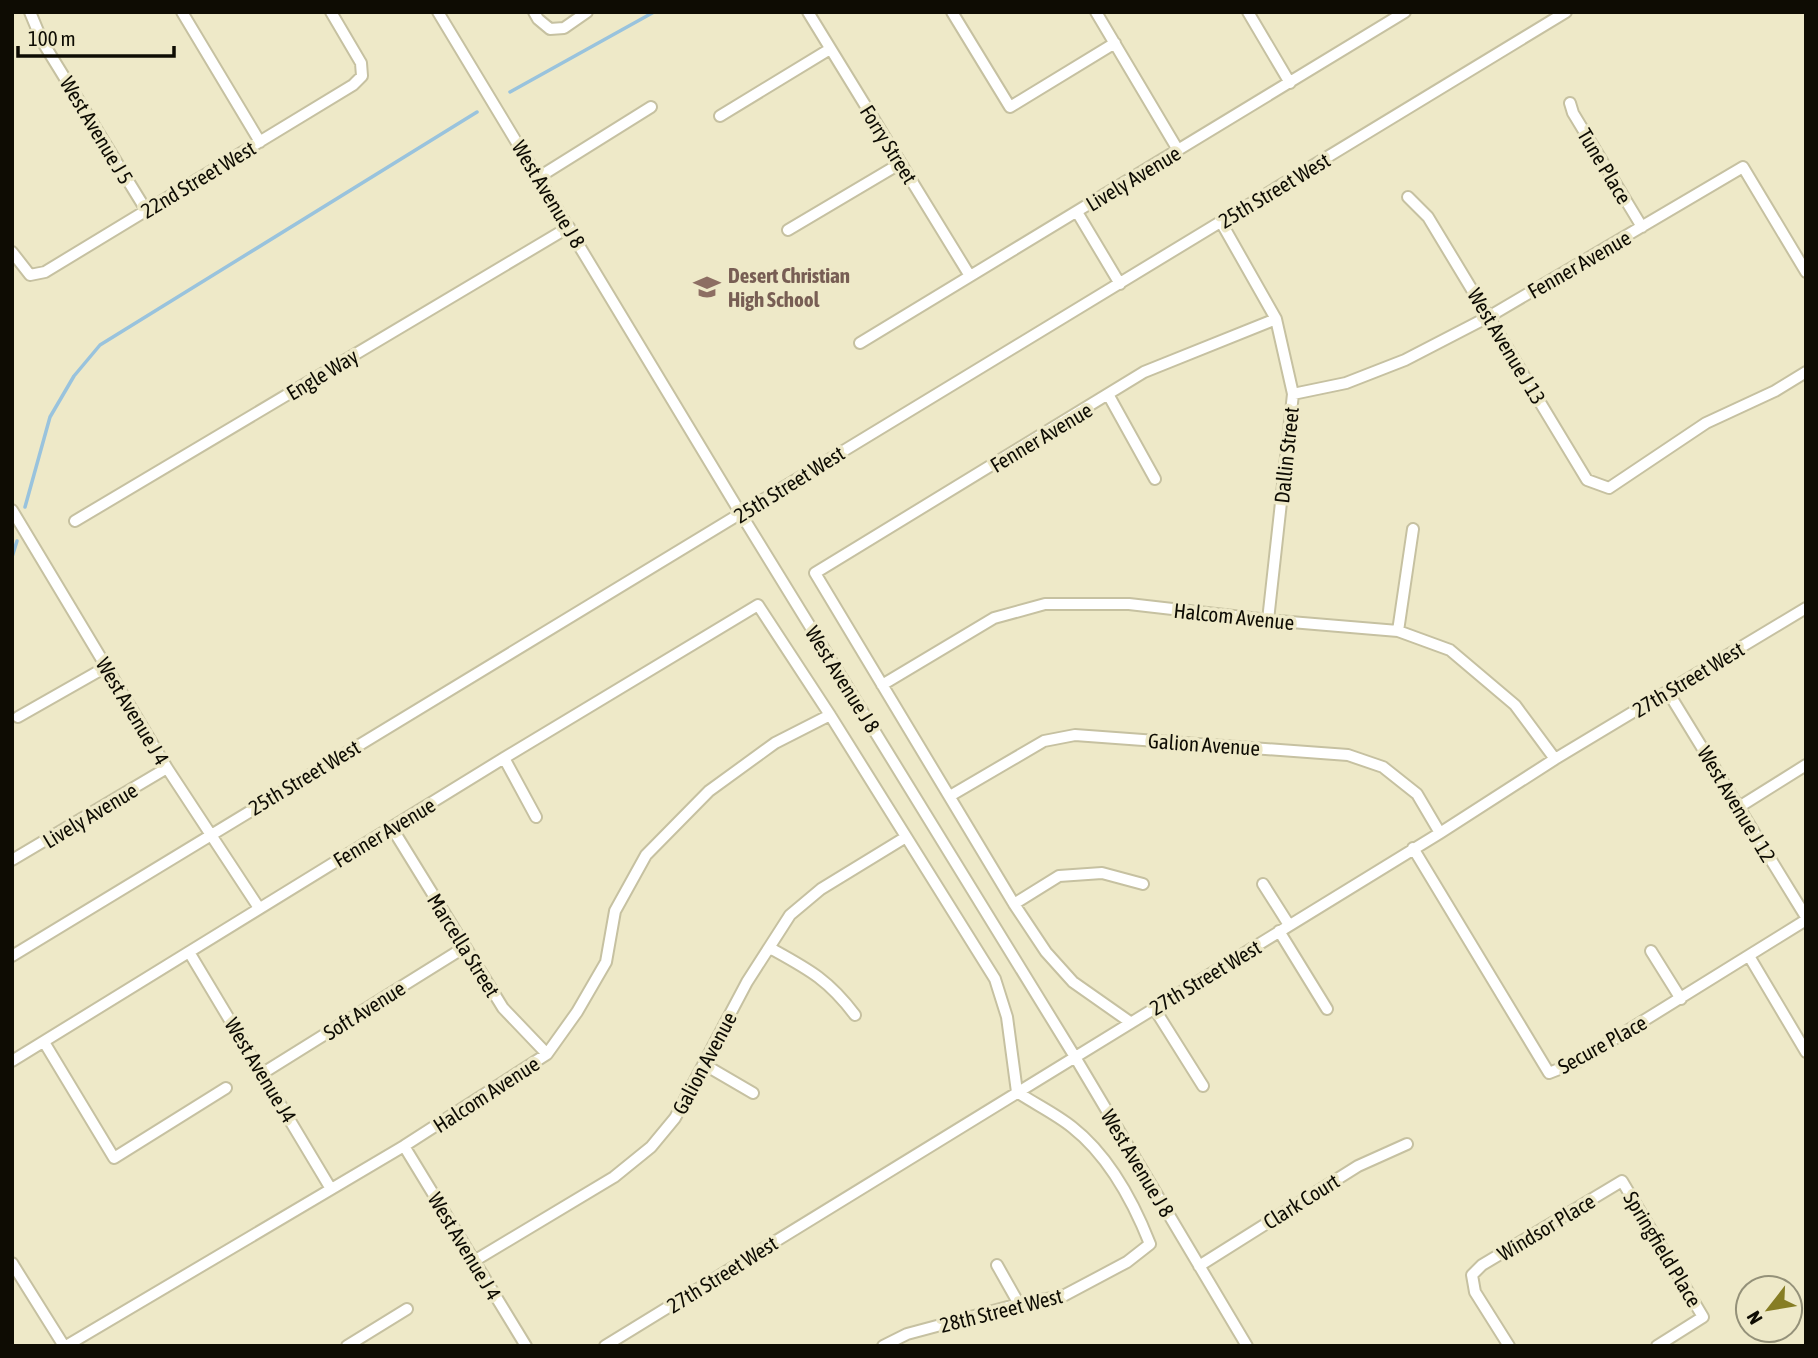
<svg xmlns="http://www.w3.org/2000/svg" width="1818" height="1358" font-family="'Asap Condensed',sans-serif">
<style>
.lines{fill:none;stroke-linecap:round;stroke-linejoin:round}
.stream{stroke:#99c3dd;stroke-width:3.5}
.minor-casing{stroke:#c6c1a1;stroke-width:14}
.minor{stroke:#fff;stroke-width:10}
.labels{text-anchor:middle;dominant-baseline:central;stroke-width:7;stroke-linejoin:round;paint-order:stroke}
.street-label{font-size:21px;fill:#0e0c03;stroke:#eee9c8}
.education-label{font-size:21px;font-weight:bold;fill:#785e54;stroke:#eee9c8;text-anchor:start}
</style>
<rect width="100%" height="100%" fill="#eee9c8"/>
<g class="lines">
<path class="stream" d="M510,92L654,12
M25,507L50,417L74,376L100,345L477,112
M12,557L17,541"/>
<g class="minor-casing">
<path id="minor" d="M30,12L42,41L146,210
M182,12L260,142
M438,12L741,514L1075,1057L1247,1346
M534,12L538,19L550,29L564,28L587,12
M808,12L970,276
M952,12L1010,107L1115,43
M1096,12L1178,150
M1248,12L1290,83
M1570,103L1573,113L1642,227
M720,116L830,49
M539,177L651,107
M1408,197L1428,217L1587,480L1609,488L1706,423L1775,391L1806,372
M1077,212L1120,284
M1221,222L1276,319L1293,394L1268,620
M788,230L901,163
M12,252L30,275L45,272L353,85L362,76L361,63L331,12
M860,343L1405,12
M1293,394L1346,383L1405,360L1490,316L1743,167L1806,272
M1109,396L1155,479
M12,510L167,768L259,908
M75,521L569,227
M1398,631L1413,529
M882,685L994,618L1045,604H1129L1268,620L1398,631L1450,650L1515,705L1555,759
M1668,692L1806,917
M18,717L106,667
M504,758L536,817
M950,796L1044,741L1075,735L1348,755L1383,767L1417,794L1440,833
M1739,807L1806,765
M392,828L503,1008L547,1054
M1413,848L1549,1073L1577,1062L1806,920
M12,860L167,768
M1263,884L1289,925
M1014,904L1059,876L1102,873L1143,884
M1279,931L1327,1009
M770,948C808,969 828,979 855,1015
M1651,951L1681,999
M189,952L331,1189
M12,956L1566,12
M1749,956L1806,1052
M1154,1008L1203,1086
M1130,1022L1073,982L1046,952L1014,904L815,573L1144,372L1276,319
M44,1042L114,1158L226,1088
M12,1061L504,758L758,605L830,715L995,979L1007,1017L1017,1092C1035,1104 1056,1114 1072,1127C1109,1156 1133,1201 1150,1244L1127,1262L1063,1296L1019,1304L907,1334L883,1346
M705,1065L753,1093
M263,1073L465,947
M404,1146L526,1346
M474,1261L614,1177L651,1147L675,1118L747,982L790,915L821,889L906,837
M12,1263L64,1346
M997,1265L1019,1304
M1199,1266L1358,1166L1407,1144
M66,1346L404,1146L547,1054L577,1012L606,962L615,911L646,855L709,791L775,743L830,715
M347,1346L407,1309
M605,1346L1440,833L1555,759L1806,608
M1509,1346L1475,1292L1472,1275L1482,1265L1622,1181L1703,1317L1657,1346"/>
</g>
<use href="#minor" class="minor"/>
</g>
<defs>
<g id="school-bare" transform="scale(2.1)"><path d="M0-5L7-2L0 1L-7-2ZM-4 1L0 2.5L4 1V4Q0 6-4 4Z" fill="#8d6e63" stroke="#eee9c8" stroke-width="2.5" paint-order="stroke"/></g>
</defs>
<g fill-rule="evenodd">
<use href="#school-bare" x="707" y="287"/>
</g>
<g class="labels">
<g class="street-label">
<text transform="translate(97 130) rotate(59)">West Avenue J 5</text>
<text transform="translate(889 144) rotate(58)">Forry Street</text>
<text transform="translate(1605 166) rotate(59)">Tune Place</text>
<text transform="translate(1133 178) rotate(-31)">Lively Avenue</text>
<text transform="translate(198 179) rotate(-31)">22nd Street West</text>
<text transform="translate(1274 190) rotate(-31)">25th Street West</text>
<text transform="translate(549 194) rotate(59)">West Avenue J 8</text>
<text transform="translate(1579 264) rotate(-30)">Fenner Avenue</text>
<text transform="translate(1507 346) rotate(59)">West Avenue J 13</text>
<text transform="translate(322 374) rotate(-31)">Engle Way</text>
<text transform="translate(1041 437) rotate(-31)">Fenner Avenue</text>
<text transform="translate(1286 455) rotate(-84)">Dallin Street</text>
<text transform="translate(789 484) rotate(-32)">25th Street West</text>
<text transform="translate(1234 616) rotate(6)">Halcom Avenue</text>
<text transform="translate(843 679) rotate(58)">West Avenue J 8</text>
<text transform="translate(1688 679) rotate(-31)">27th Street West</text>
<text transform="translate(133 711) rotate(59)">West Avenue J 4</text>
<text transform="translate(1204 744) rotate(4)">Galion Avenue</text>
<text transform="translate(304 777) rotate(-31)">25th Street West</text>
<text transform="translate(1737 804) rotate(59)">West Avenue J 12</text>
<text transform="translate(90 815) rotate(-31)">Lively Avenue</text>
<text transform="translate(384 832) rotate(-31)">Fenner Avenue</text>
<text transform="translate(464 945) rotate(58)">Marcella Street</text>
<text transform="translate(1205 977) rotate(-31)">27th Street West</text>
<text transform="translate(364 1010) rotate(-32)">Soft Avenue</text>
<text transform="translate(1602 1044) rotate(-29)">Secure Place</text>
<text transform="translate(704 1063) rotate(-62)">Galion Avenue</text>
<text transform="translate(261 1070) rotate(59)">West Avenue J4</text>
<text transform="translate(486 1094) rotate(-33)">Halcom Avenue</text>
<text transform="translate(1138 1163) rotate(59)">West Avenue J 8</text>
<text transform="translate(1301 1201) rotate(-32)">Clark Court</text>
<text transform="translate(1546 1227) rotate(-31)">Windsor Place</text>
<text transform="translate(465 1246) rotate(59)">West Avenue J 4</text>
<text transform="translate(1663 1249) rotate(59)">Springfield Place</text>
<text transform="translate(722 1274) rotate(-32)">27th Street West</text>
<text transform="translate(1001 1310) rotate(-14)">28th Street West</text>
</g>
<g class="education-label">
<text x="728" y="275">Desert Christian<tspan x="728" dy="24">High School</tspan></text>
</g>
</g>
<rect width="1818" height="1358" fill="none" stroke="#0e0c03" stroke-width="28"/>
<g transform="translate(1769 1309) rotate(239)"><circle r="33" fill="#eee9c8" stroke="#949179" stroke-width="2"/>
<path d="M0-5L12 26L0 18L-12 26Z" fill="#867d24"/>
<text y="-10" font-size="19" font-weight="bold" text-anchor="middle" fill="#0e0c03">N</text>
</g>
<path d="M18 46v10h156v-10" fill="none" stroke="#0e0c03" stroke-width="3.5"/>
<text x="28" y="46" font-size="21" fill="#0e0c03" stroke="#eee9c8" stroke-width="5" paint-order="stroke">100 m</text>
</svg>
